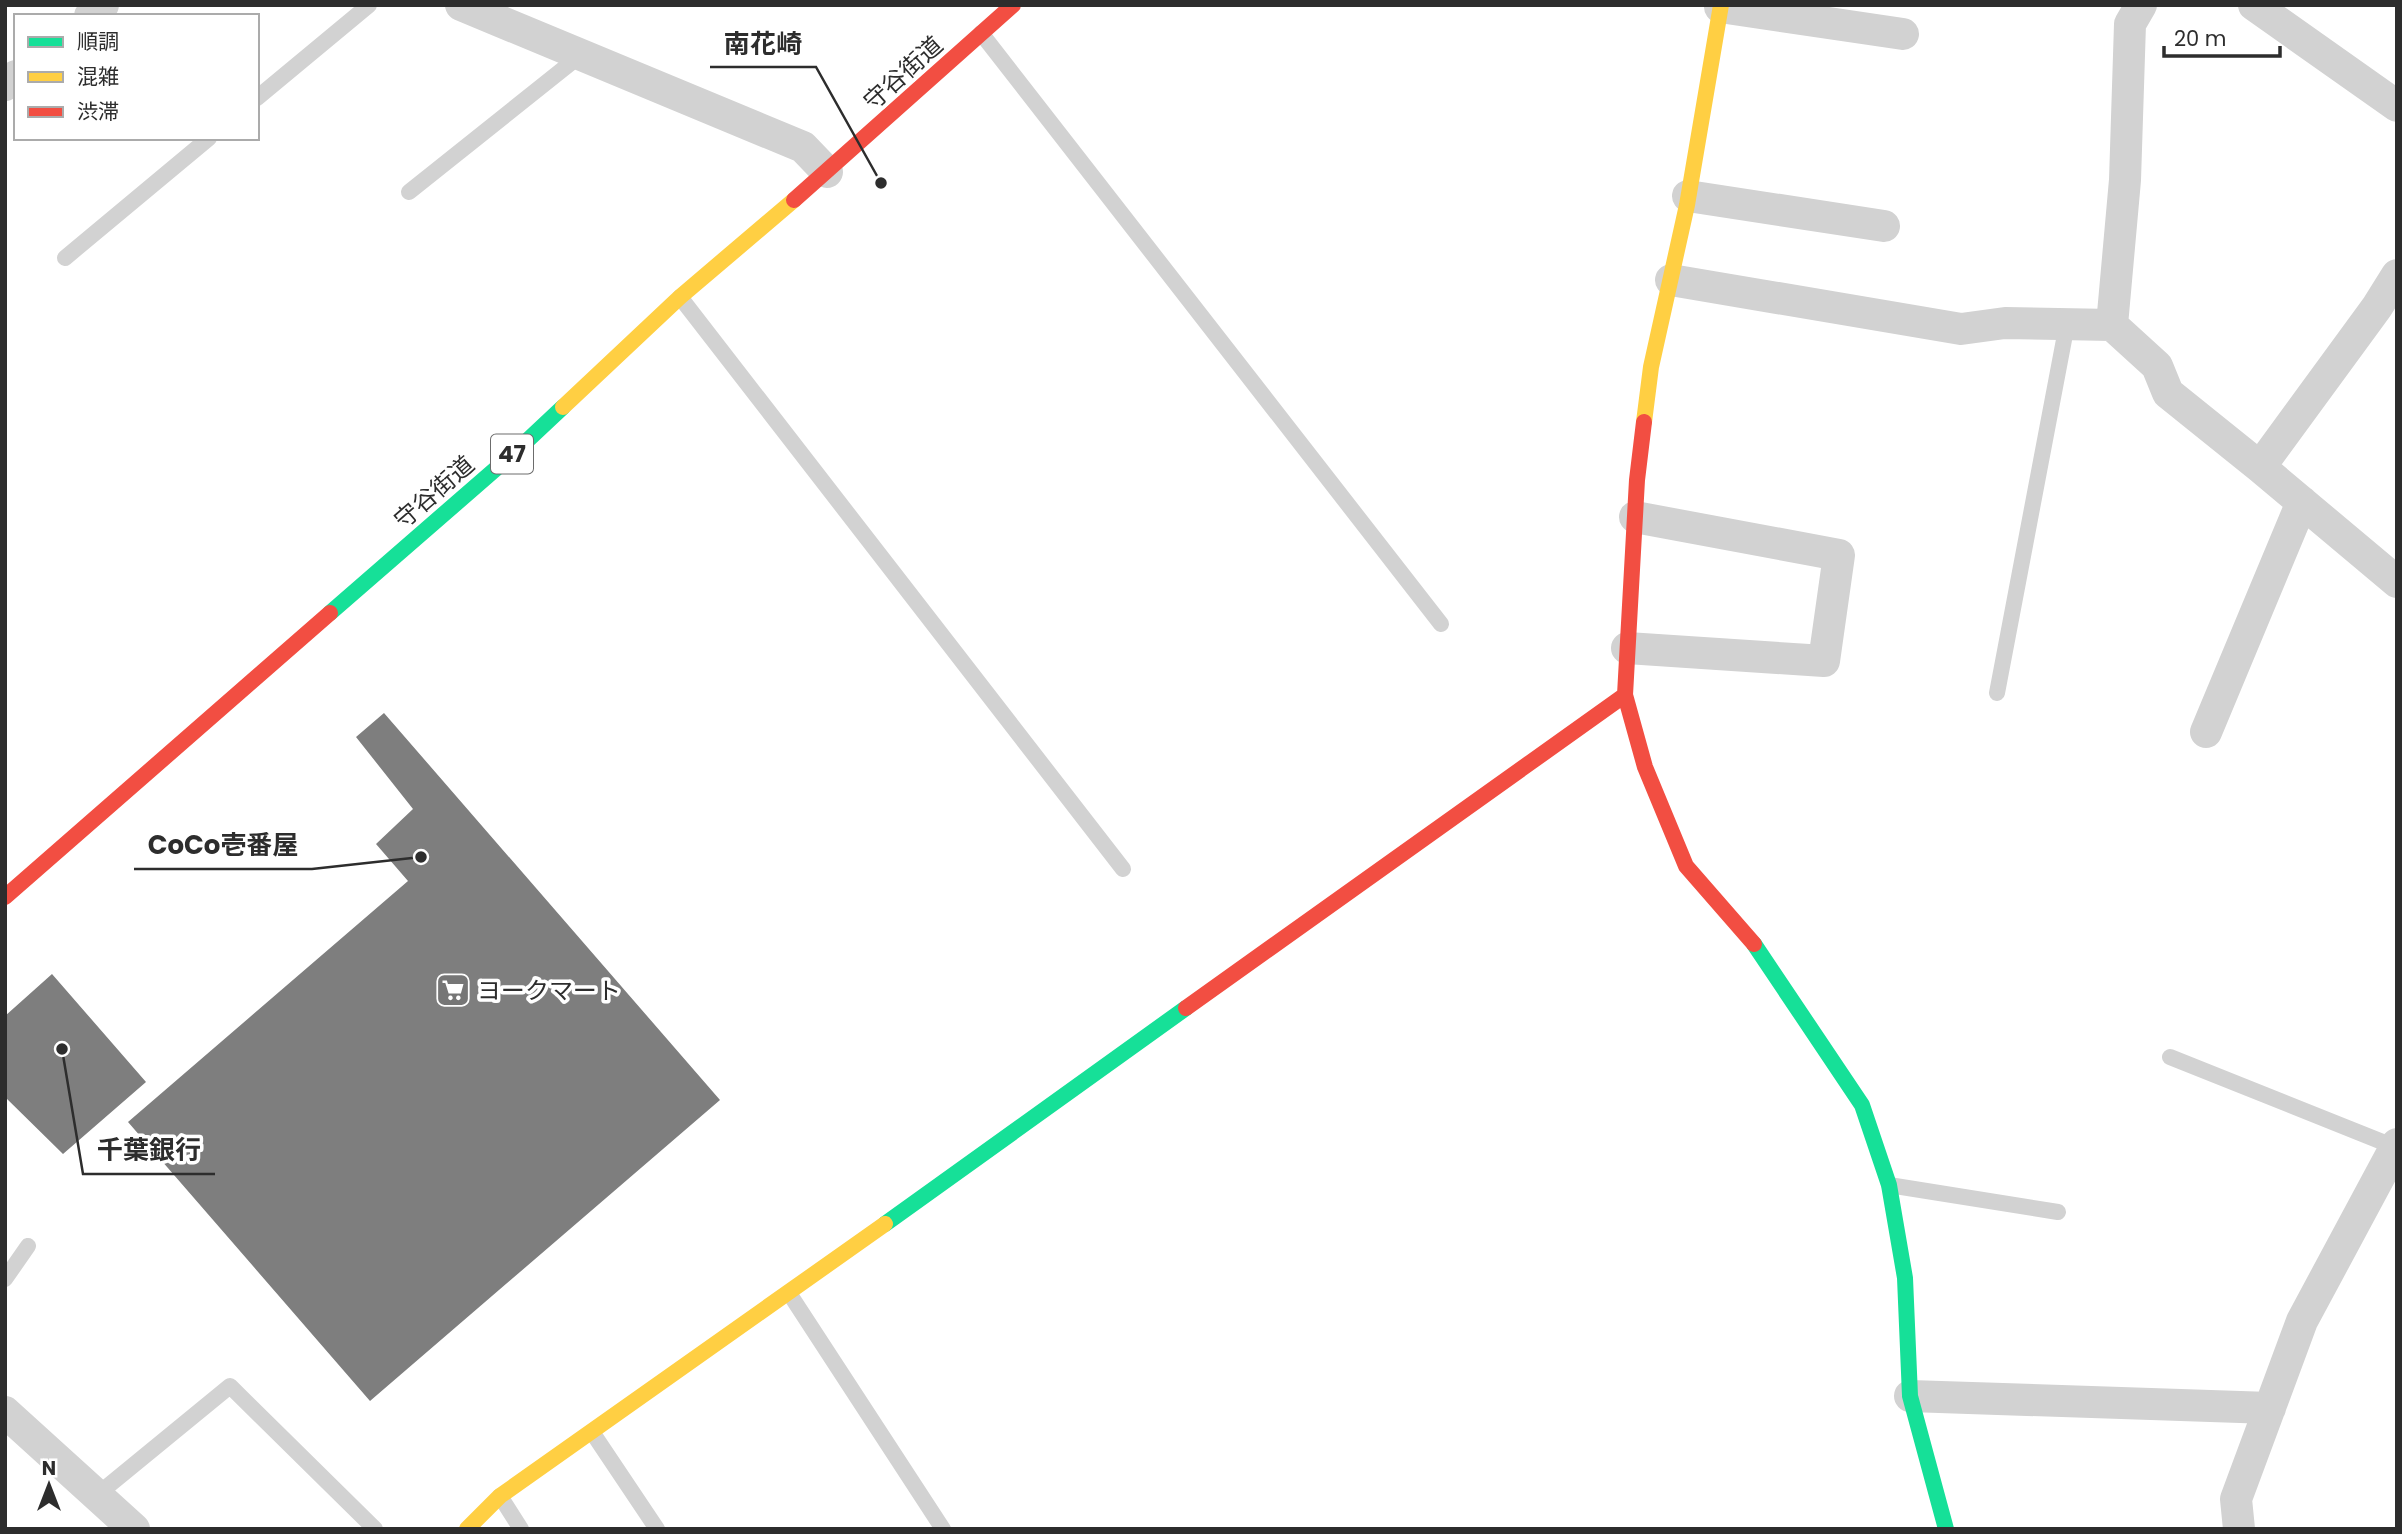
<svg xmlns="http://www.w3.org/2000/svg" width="2402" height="1534" font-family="Poppins,'Noto Sans JP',sans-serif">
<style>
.building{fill:#7e7e7e}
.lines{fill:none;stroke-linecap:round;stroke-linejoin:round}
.lane{stroke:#d2d2d2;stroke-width:16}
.street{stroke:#d2d2d2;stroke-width:32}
.fast{stroke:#16e098;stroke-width:16}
.slow{stroke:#ffcf43;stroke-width:16}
.jam{stroke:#f24e42;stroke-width:16}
.labels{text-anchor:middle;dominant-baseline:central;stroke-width:7;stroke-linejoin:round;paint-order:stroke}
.shield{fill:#fff;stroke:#6c6c6c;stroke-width:2}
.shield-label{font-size:23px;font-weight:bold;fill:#2d2d2d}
.street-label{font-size:24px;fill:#2d2d2d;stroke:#fff}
.poi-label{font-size:24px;fill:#2d2d2d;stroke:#fff;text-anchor:start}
.leader{fill:none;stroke:#2d2d2d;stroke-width:2.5}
.callout-dot{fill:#2d2d2d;stroke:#fff;stroke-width:2.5}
.callout-label{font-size:26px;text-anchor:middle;font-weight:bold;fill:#2d2d2d;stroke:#fff;stroke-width:7;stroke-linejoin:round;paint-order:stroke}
</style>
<rect width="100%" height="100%" fill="#fff"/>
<path class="building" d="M384,713L720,1100L370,1401L128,1122L408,881L376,844L413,809L356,737Z
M52,974L146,1082L63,1154L5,1097V1016Z"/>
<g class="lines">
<path class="lane" d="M981,33L1441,624
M257,98L369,5
M409,192L582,54
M65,258L209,138
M680,297L1123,869
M1997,693L2067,324
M2170,1057L2395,1147
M1889,1185L2058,1212
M5,1279L28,1246
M789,1293L943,1529
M592,1432L657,1529
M97,1495L230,1386L375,1529
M500,1496L521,1529"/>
<path class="street" d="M461,5L803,147L827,172
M2141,5L2130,24L2125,180L2112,325L2157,366L2168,393L2260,467L2397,582
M2254,5L2397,106
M1720,7L1903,34
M90,16L103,5
M5,85L16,76
M1688,196L1884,226
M1671,280L1961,329L2005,323L2112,325
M2260,467L2377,307L2397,275
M1627,648L1824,661L1839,555L1635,517
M2206,732L2302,502
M1910,1396L2270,1408
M5,1412L134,1529
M2239,1529L2236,1499L2302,1321L2397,1144"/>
<path class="fast" d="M330,613L514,453L563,407
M1754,944L1862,1105L1889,1185L1905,1278L1910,1396L1946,1529
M885,1224L1186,1008"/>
<path class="slow" d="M563,407L680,297L794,200
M1644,422L1651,367L1687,205L1721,5
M467,1529L500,1496L885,1224"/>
<path class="jam" d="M794,200L1013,5
M1644,422L1637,480L1625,695L1645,767L1686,866L1754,944
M5,897L330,613
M1186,1008L1625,695"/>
</g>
<defs>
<g id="supermarket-square" transform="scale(1.75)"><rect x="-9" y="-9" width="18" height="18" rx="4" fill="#767676" stroke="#fff"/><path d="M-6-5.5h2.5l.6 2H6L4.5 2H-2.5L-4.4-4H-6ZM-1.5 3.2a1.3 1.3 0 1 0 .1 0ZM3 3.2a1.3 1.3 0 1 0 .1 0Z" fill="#fff"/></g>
</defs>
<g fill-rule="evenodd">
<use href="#supermarket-square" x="453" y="990"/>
</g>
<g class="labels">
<rect class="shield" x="491" y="434.5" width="42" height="39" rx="5"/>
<g class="shield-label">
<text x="512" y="454">47</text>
</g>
<g class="street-label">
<text transform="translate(903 73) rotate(-42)">守谷街道</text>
<text transform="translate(434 492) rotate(-41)">守谷街道</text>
</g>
<g class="poi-label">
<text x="477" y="990">ヨークマート</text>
</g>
</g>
<path class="leader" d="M881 183L816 67H710M421 857L312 869H134M62 1049L83 1174H215"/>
<g class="callout-dot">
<circle cx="881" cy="183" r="7"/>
<circle cx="421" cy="857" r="7"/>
<circle cx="62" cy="1049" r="7"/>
</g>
<g class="callout-label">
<text x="763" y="53">南花崎</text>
<text x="223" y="854">CoCo壱番屋</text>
<text x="149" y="1159">千葉銀行</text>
</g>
<rect width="2402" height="1534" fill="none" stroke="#2d2d2d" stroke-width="14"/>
<rect x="14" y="14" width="245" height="126" fill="#ffffff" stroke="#ababab" stroke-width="2"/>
<rect x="28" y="37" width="35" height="10" fill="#16e098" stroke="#ababab" stroke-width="2"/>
<text x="77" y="49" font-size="21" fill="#2d2d2d">順調</text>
<rect x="28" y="72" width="35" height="10" fill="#ffcf43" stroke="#ababab" stroke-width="2"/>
<text x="77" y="84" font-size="21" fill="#2d2d2d">混雑</text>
<rect x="28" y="107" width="35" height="10" fill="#f24e42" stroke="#ababab" stroke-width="2"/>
<text x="77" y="119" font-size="21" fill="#2d2d2d">渋滞</text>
<g transform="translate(49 1485)" stroke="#ffffff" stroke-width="5" paint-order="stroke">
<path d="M0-5L12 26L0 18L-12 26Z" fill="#2d2d2d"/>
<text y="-10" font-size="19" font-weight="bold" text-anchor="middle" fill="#2d2d2d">N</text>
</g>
<path d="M2164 46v10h116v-10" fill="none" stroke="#2d2d2d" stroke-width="3.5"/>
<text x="2174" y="46" font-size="21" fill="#2d2d2d" stroke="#ffffff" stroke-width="5" paint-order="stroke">20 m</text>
</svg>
